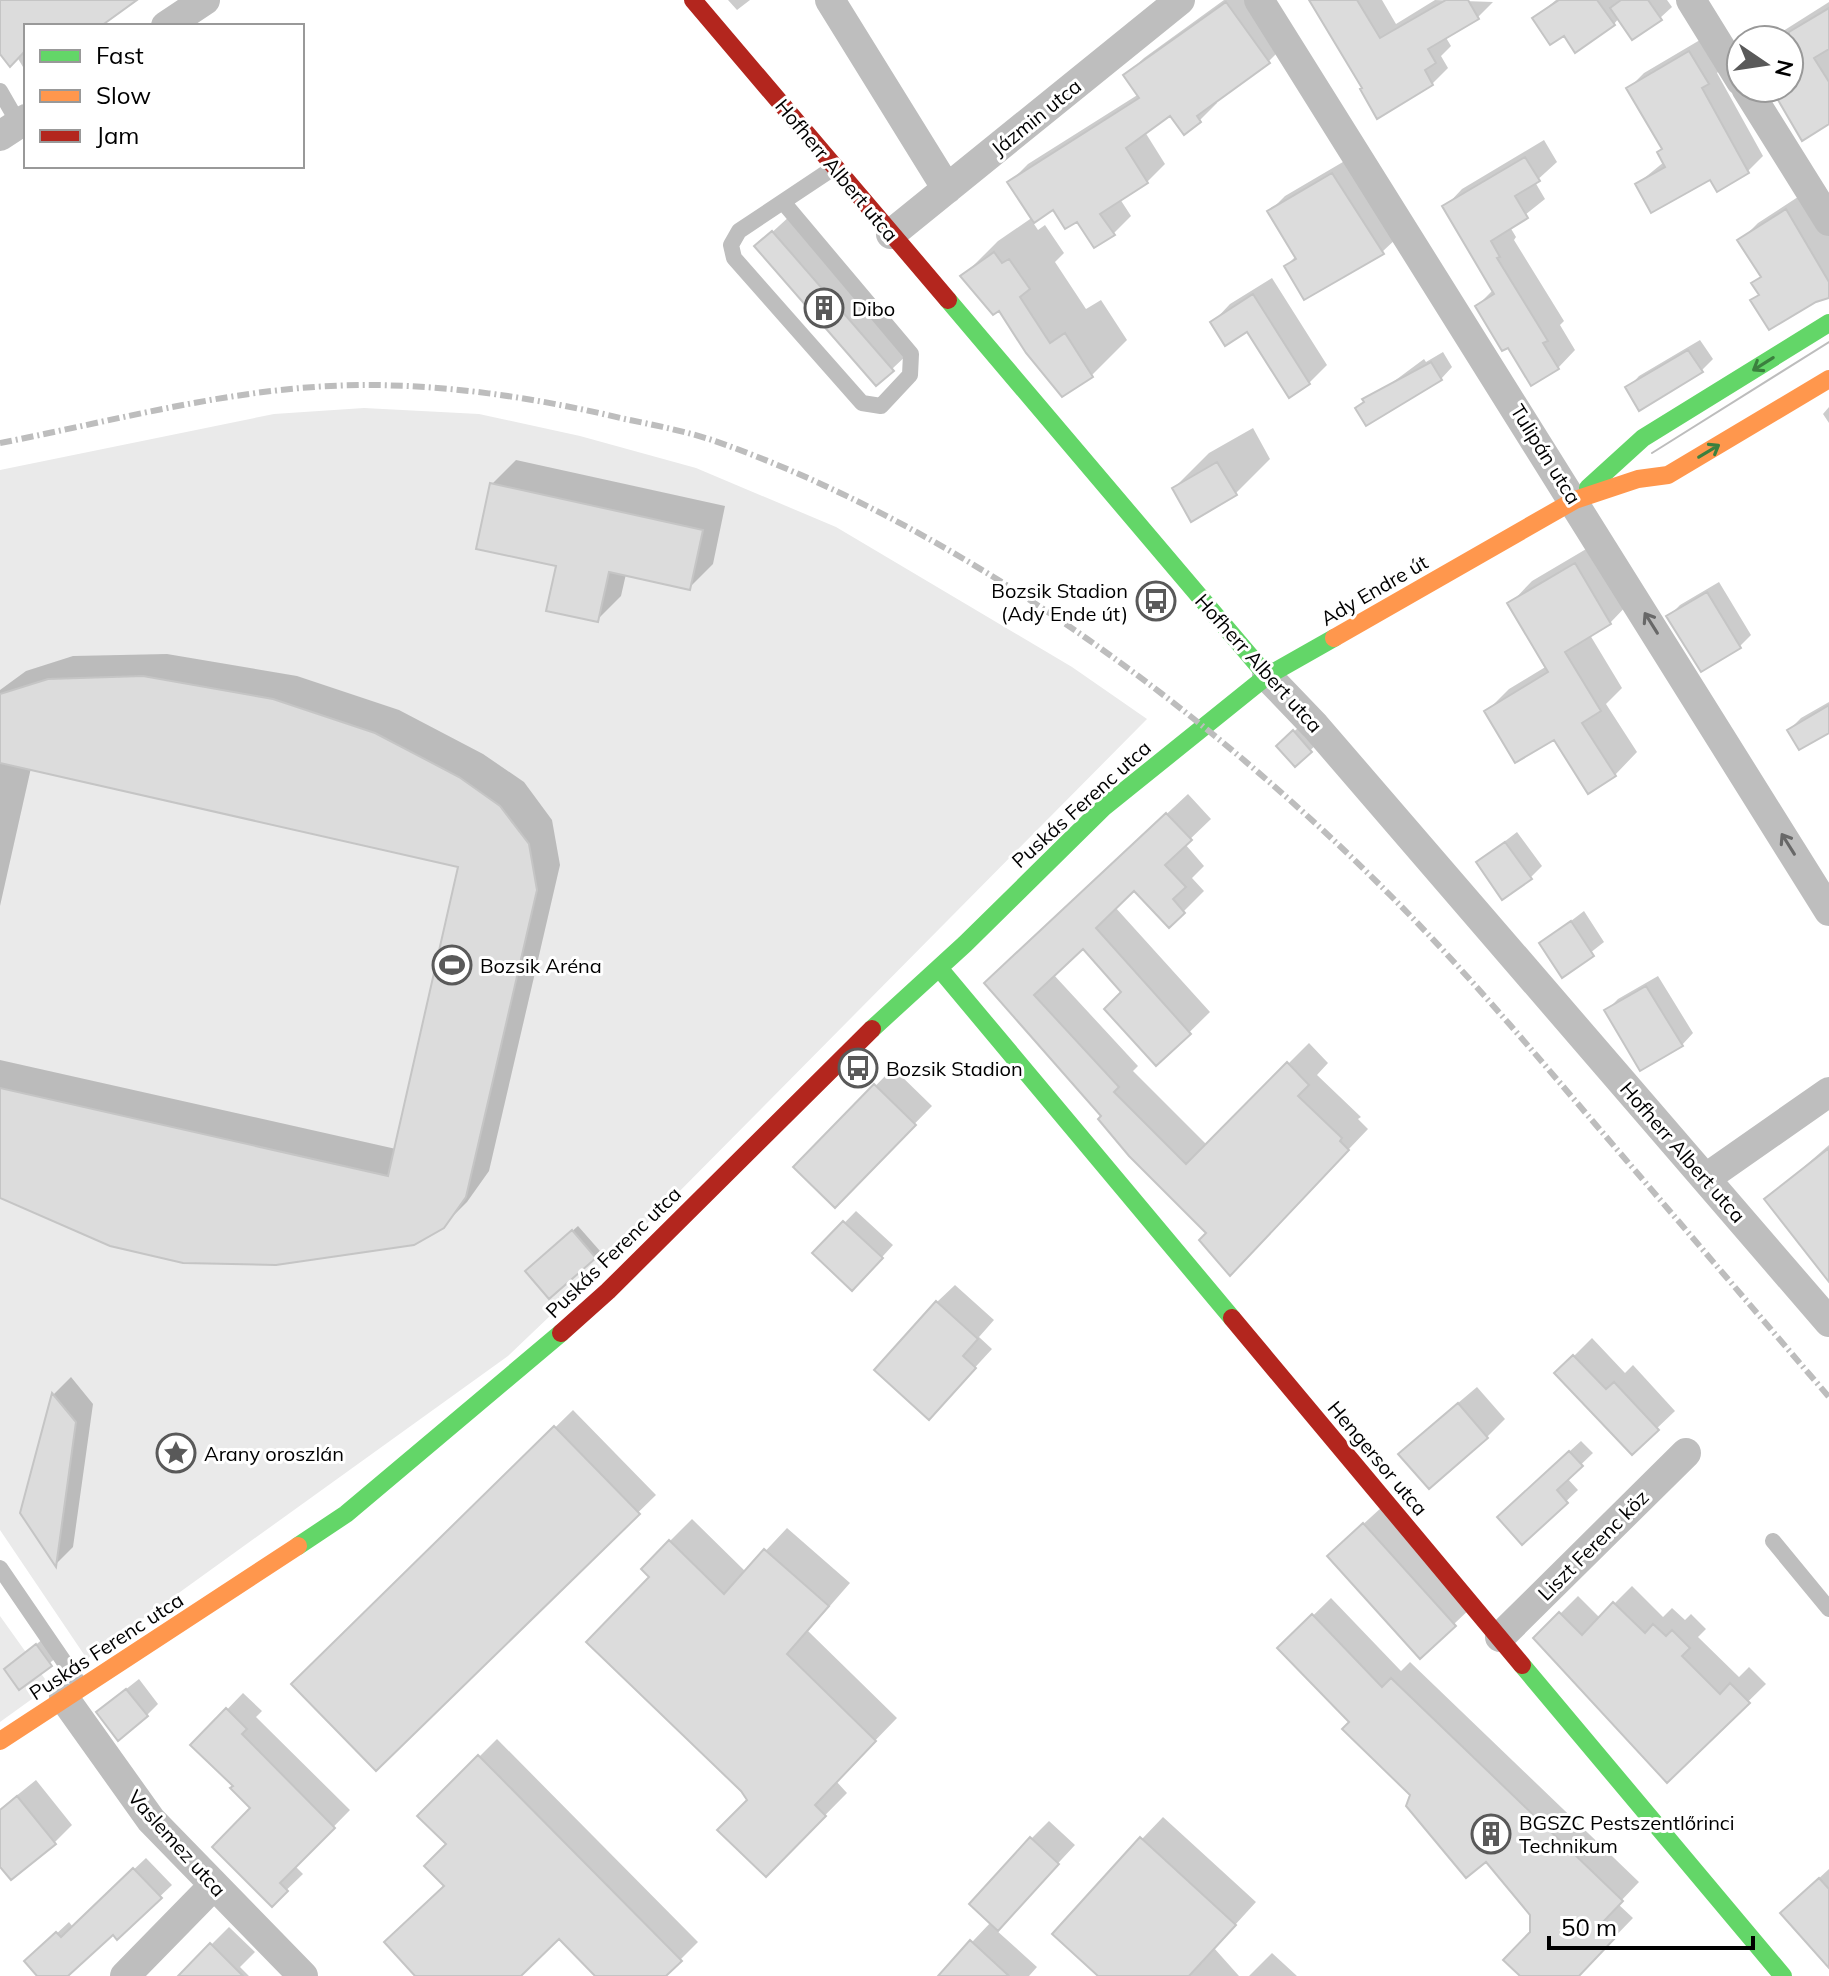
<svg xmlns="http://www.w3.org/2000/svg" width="1829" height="1976" font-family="Mulish,sans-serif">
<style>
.green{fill:#eaeaea}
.shadow{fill:#0003}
.building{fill:#dcdcdc;stroke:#c5c5c5;stroke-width:2}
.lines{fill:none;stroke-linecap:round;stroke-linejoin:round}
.lane{stroke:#bebebe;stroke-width:16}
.street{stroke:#bebebe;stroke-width:30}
.fast{stroke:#63d668;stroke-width:18}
.slow{stroke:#ff974d;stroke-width:18}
.jam{stroke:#b3261e;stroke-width:18}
.tram{stroke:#bdbdbd;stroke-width:2}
.rail{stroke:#bdbdbd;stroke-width:6;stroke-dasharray:12 4 2 4;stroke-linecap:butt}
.oneway{stroke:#3b803e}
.oneway2{stroke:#686868}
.labels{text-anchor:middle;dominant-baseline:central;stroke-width:6;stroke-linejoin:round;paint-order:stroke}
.street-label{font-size:20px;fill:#000;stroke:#fff}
.poi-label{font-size:20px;fill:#000;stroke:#fff;text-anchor:start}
</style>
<rect width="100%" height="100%" fill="#fff"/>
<path class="green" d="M364,408L479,414L580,436L696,468L836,527L1072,667L1147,719L660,1211L508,1356L87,1659L0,1530V470L274,414Z
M0,1616L50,1686L0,1722Z"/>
<path class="shadow" d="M0,0H133L94,26H26V72L17,57L0,51Z
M728,0H750L737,10Z
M1224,0H1255L1286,44L1268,62L1215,100L1217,103L1200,120L1170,113L1145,132L1165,164L1147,182L1120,199L1131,216L1113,234L1054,207L1032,221L1038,230L1045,225L1064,253L1055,262L1086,309L1101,300L1127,340L1092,375L1063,394L999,309L963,276L998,241L1033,217L1010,182L1028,164L1139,94L1126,75L1144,58Z
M1311,0H1382L1396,24L1435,0L1493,2L1478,17L1445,36L1451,46L1441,56L1448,68L1432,84L1364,87Z
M1556,0H1667L1672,7L1660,18H1619L1614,24L1564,33L1534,18Z
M1829,2V122L1773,88H1789V40H1769Z
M1705,37L1723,67L1717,73L1763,156L1747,172L1637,184L1664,162V147L1629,88L1644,73Z
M1544,140L1557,162L1535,182L1545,199L1510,227L1516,237L1514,240L1564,321L1560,325L1575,350L1558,368L1509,345L1477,306L1494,289L1445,207L1462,189Z
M1348,159L1398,237L1382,252L1286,266L1296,256L1270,211L1285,196Z
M1804,193L1829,234V296L1753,300L1760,293L1754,283L1762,275L1740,241L1758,223Z
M791,215L910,352L892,369L757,246Z
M1272,278L1327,365L1309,383L1248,329L1213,322L1230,304Z
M1700,340L1713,359L1702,370L1628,388L1639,376Z
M1443,352L1452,367L1441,379L1358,408L1424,359L1426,362Z
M1829,407V423L1823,414Z
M1253,428L1270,459L1235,494L1174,488L1209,453Z
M516,460L725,506L713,564L689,588L626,574L621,596L597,620L559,565L492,484Z
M1598,542L1632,600L1610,623L1590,635L1622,688L1606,704L1637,752L1615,775L1554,737L1487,711L1509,689L1547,666L1510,604L1532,581Z
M1719,582L1751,635L1739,647L1669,616L1680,605Z
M167,654L297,676L399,710L483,754L524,782L552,820L560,865L489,1171L467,1202L443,1226L0,1192V1060L396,1149L460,866L31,768L0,906V690L26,671L73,656Z
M1829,702V731L1789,730L1801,718Z
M1299,727L1316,745L1295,764L1278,746Z
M1188,794L1211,819L1185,844L1204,866L1192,878L1204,891L1169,926L1135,889L1115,907L1210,1012L1157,1064L1124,992L1083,946L1053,974L1138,1066L1133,1071L1207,1145L1309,1043L1328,1063L1317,1075L1361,1117L1358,1119L1368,1129L1250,1253L1208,1233L1104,1116L1007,963Z
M1517,832L1542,866L1530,878L1478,862Z
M1584,911L1604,942L1562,975L1541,944Z
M1658,976L1693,1033L1682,1045L1607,1010L1618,999Z
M893,1068L932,1106L835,1205L796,1167Z
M1829,1145V1278L1767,1199Z
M856,1211L893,1245L864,1277L815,1253Z
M578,1226L600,1251L550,1296L528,1271Z
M955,1285L994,1320L979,1337L992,1349L946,1399L937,1302Z
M1592,1338L1625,1373L1633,1365L1675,1411L1632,1452L1557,1373Z
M71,1377L93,1404L73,1547L56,1564L22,1513L54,1394Z
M1477,1387L1505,1419L1487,1437L1419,1436Z
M573,1410L656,1495L376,1768L294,1684Z
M1581,1441L1593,1453L1567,1478L1578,1490L1523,1542L1511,1505Z
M1382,1507L1472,1607L1420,1656L1347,1539Z
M692,1519L746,1572L787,1528L850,1583L808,1631L897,1718L836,1781L847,1793L766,1875L749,1800L589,1642L652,1577L670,1541Z
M1632,1586L1663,1617L1672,1608L1685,1620L1691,1614L1706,1629L1698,1637L1739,1677L1749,1667L1766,1684L1668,1780L1536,1638L1578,1596L1600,1618Z
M1331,1598L1401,1671L1410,1662L1639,1882L1618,1904L1633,1918L1577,1976H1522L1532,1933V1914L1486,1859L1413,1794L1352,1722L1280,1648Z
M49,1634L62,1653L20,1687L6,1669Z
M139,1679L158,1704L147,1715L111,1701Z
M243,1693L262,1711L256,1717L350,1810L295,1866L303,1874L272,1904L253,1808L235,1786L193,1745Z
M497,1739L698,1942L664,1976H598L559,1936L518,1976H418L446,1885L449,1844L420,1816Z
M36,1780L72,1825L54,1843L0,1863V1809Z
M1163,1817L1256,1902L1214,1948L1239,1976H1100L1142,1839Z
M1049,1821L1075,1845L996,1930L1037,1967L1029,1976H940L991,1922L1031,1839Z
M146,1858L172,1885L117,1937L113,1933L65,1976H40L39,1950L69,1922L73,1927Z
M1829,1869V1965L1804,1892Z
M229,1927L255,1952L240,1967L249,1976H180Z
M1272,1953L1297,1976H1249Z"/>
<path class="building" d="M0,0H137L101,26H26V50L10,67L0,54Z
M1309,0H1357L1380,38L1446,0H1468L1479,19L1428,49L1436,63L1425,70L1433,85L1377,119L1360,89L1362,88Z
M1559,0H1597L1615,25L1575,53L1564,36L1550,45L1532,18Z
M1621,0H1648L1662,20L1632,40L1610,8Z
M1226,2L1270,63L1197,116L1201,122L1184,135L1170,116L1126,148L1148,183L1100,214L1115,235L1094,248L1077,222L1065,229L1053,210L1034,223L1007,182L1139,98L1123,75Z
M1829,8V49L1814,58L1829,82V124L1802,141L1771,88H1789V32Z
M1689,51L1709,84L1702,88L1749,173L1717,192L1710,180L1651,213L1635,184L1665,167L1657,152L1662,149L1626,88Z
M1525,157L1540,181L1515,196L1528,218L1491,241L1500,257L1497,258L1548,341L1543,343L1559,369L1531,386L1508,348L1502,351L1475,306L1494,294L1442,206Z
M1332,173L1384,254L1304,300L1284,266L1296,259L1267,211Z
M1786,209L1829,282V298L1816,302L1769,330L1750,300L1759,295L1751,283L1761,277L1737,240Z
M772,231L894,371L876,386L754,246Z
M994,252L1002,263L1009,259L1030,289L1020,297L1050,343L1065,333L1093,377L1062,397L1026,353L999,311L993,315L960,276Z
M1253,294L1310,384L1289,398L1247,332L1225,346L1210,322Z
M1688,350L1703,372L1639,411L1625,387Z
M1431,362L1442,380L1366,426L1355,408L1364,402L1362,399Z
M1217,462L1237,495L1191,522L1172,488Z
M490,483L703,530L690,590L609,572L598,622L546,611L556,566L476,549Z
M1575,563L1611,624L1565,652L1601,711L1582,723L1616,776L1588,794L1554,740L1515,763L1484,711L1548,672L1507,603Z
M1707,592L1741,648L1701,672L1666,616Z
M143,676L273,699L375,733L459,777L500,806L529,844L537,890L466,1197L444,1228L414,1245L276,1265L183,1263L110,1246L0,1198V1088L388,1176L458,867L0,763V694L48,679Z
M1829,705V733L1799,750L1787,730Z
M1293,730L1312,752L1295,767L1276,746Z
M1166,813L1192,840L1165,865L1186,887L1173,899L1185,913L1169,928L1134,891L1096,928L1191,1034L1156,1066L1104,1009L1121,992L1083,949L1034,995L1119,1087L1114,1092L1186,1164L1287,1062L1309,1085L1298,1096L1342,1138L1340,1141L1349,1150L1230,1276L1199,1240L1206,1233L1129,1156L1098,1119L1101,1116L984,983Z
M1505,842L1532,879L1502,900L1476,862Z
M1571,921L1594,956L1562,978L1539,943Z
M1646,986L1683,1046L1640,1071L1604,1010Z
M874,1084L916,1125L835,1208L793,1167Z
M1829,1148V1282L1764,1199Z
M843,1221L883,1258L852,1291L812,1253Z
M572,1230L596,1258L549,1299L525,1271Z
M936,1301L978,1339L963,1356L976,1368L929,1420L874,1370Z
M1573,1355L1606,1389L1614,1382L1659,1430L1632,1455L1554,1373Z
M52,1393L76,1422L56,1567L20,1513Z
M1458,1403L1488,1438L1429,1489L1398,1454Z
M554,1426L640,1514L376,1771L291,1684Z
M1569,1451L1583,1466L1557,1490L1568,1503L1522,1545L1497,1517Z
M1363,1523L1456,1626L1420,1659L1327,1556Z
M669,1540L724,1594L764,1549L829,1606L787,1654L876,1741L815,1805L826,1816L766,1877L717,1830L747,1800L741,1791L586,1642L649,1577L641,1569Z
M1613,1602L1645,1633L1653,1624L1666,1636L1672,1630L1690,1648L1682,1656L1720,1694L1730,1683L1750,1703L1667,1783L1533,1638L1559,1612L1582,1635Z
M1312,1614L1382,1687L1391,1678L1623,1901L1602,1923L1616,1937L1579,1976H1520L1503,1960L1530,1932V1915L1486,1862L1466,1878L1406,1806L1410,1795L1342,1729L1349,1722L1277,1648Z
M36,1644L52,1666L19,1690L4,1669Z
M126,1689L148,1716L118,1741L96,1712Z
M226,1708L247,1729L242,1734L335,1828L280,1883L288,1891L272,1907L212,1847L250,1808L230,1788L233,1786L190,1745Z
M478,1755L682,1961L666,1976H595L559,1939L521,1976H415L384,1942L444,1886L424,1866L446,1844L417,1816Z
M17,1796L56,1844L11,1880L0,1867V1810Z
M1030,1837L1059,1864L998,1931L969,1904Z
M1140,1837L1236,1925L1189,1976H1098L1052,1934Z
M133,1868L162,1898L117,1940L113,1935L68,1976H37L24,1961L56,1932L61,1937Z
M1819,1878L1829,1889V1968L1780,1913Z
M970,1940L1009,1976H938Z
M210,1943L243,1976H178Z"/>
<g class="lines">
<path class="lane" d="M0,91L19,124
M783,202L911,354L910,375L881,406L862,403L734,258L731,245L739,231L832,169
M1773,1541L1829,1609
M0,1568L80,1685"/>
<path class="street" d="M830,0L947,189
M1259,0L1829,911
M1691,0L1741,81
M166,26L205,0
M1746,88L1829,221
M0,136L26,119
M891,234L1180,0
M1267,676L1315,726L1829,1322
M1706,1178L1829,1092
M1500,1637L1686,1453
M64,1698L151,1820L303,1976
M125,1976L214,1885"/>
<path class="fast" d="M948,300L1267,676
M1588,488L1643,438L1829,323
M939,968L1232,1318
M872,1029L965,944L1103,808L1267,676L1334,638
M298,1546L346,1514L561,1333
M1522,1665L1783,1976"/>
<path class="slow" d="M1334,638L1575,500L1638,479L1668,475L1829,379
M0,1741L298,1546"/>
<path class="jam" d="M693,0L948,300
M1232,1318L1522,1665
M561,1333L608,1291L872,1029"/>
<path class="tram" d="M1652,453L1829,342"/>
<path class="rail" d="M0,443C124,419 245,384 373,385C459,386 541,399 625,419C654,425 684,431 712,440C960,526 1206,710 1390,895C1461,966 1525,1042 1590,1118C1670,1211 1749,1304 1829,1397"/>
</g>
<defs><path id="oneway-shaft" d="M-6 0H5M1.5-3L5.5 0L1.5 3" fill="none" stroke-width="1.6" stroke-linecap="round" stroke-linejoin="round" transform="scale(2)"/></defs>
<g class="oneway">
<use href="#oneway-shaft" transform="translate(1763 364) rotate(148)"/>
<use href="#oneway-shaft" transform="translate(1709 451) rotate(-31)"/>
</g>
<g class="oneway2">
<use href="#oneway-shaft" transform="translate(1651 623) rotate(-122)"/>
<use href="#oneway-shaft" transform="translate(1788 844) rotate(-122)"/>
</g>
<defs>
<g id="building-ring" transform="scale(2)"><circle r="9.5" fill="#fff" stroke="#595959" stroke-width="1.5"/><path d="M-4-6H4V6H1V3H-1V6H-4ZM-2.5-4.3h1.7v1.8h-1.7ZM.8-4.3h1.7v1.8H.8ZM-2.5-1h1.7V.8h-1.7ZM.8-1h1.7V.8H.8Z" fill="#595959"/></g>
<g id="bus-ring" transform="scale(2)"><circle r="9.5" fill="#fff" stroke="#595959" stroke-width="1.5"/><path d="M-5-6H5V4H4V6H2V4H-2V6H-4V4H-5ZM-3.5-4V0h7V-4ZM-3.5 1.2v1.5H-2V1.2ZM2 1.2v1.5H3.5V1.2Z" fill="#595959"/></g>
<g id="stadium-ring" transform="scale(2)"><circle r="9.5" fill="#fff" stroke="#595959" stroke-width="1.5"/><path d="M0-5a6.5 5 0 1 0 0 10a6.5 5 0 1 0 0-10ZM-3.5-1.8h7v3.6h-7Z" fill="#595959"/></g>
<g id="sight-ring" transform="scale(2)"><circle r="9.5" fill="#fff" stroke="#595959" stroke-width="1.5"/><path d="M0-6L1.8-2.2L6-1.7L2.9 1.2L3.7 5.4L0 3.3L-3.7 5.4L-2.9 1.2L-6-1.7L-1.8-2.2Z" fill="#595959"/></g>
</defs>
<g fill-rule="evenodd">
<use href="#building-ring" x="824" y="308"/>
<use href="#bus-ring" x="1156" y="601"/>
<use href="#stadium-ring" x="452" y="965"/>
<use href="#bus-ring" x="858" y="1068"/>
<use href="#sight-ring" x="176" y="1453"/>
<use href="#building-ring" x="1491" y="1834"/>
</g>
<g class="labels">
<g class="street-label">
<text transform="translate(1036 117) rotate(-39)">Jázmin utca</text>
<text transform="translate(837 170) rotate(50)">Hofherr Albert utca</text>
<text transform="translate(1546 454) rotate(58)">Tulipán utca</text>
<text transform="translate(1374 590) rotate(-30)">Ady Endre út</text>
<text transform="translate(1259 663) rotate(48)">Hofherr Albert utca</text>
<text transform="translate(1081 804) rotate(-42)">Puskás Ferenc utca</text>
<text transform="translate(1683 1152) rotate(49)">Hofherr Albert utca</text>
<text transform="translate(613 1252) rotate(-44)">Puskás Ferenc utca</text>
<text transform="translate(1378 1458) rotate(50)">Hengersor utca</text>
<text transform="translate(1593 1545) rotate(-45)">Liszt Ferenc köz</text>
<text transform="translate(106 1646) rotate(-33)">Puskás Ferenc utca</text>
<text transform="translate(177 1843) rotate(48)">Vaslemez utca</text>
</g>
<g class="poi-label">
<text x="852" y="308">Dibo</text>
<text x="1128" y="590" text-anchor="end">Bozsik Stadion<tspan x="1128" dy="23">(Ady Ende út)</tspan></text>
<text x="480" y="965">Bozsik Aréna</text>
<text x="886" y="1068">Bozsik Stadion</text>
<text x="204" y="1453">Arany oroszlán</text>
<text x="1519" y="1822">BGSZC Pestszentlőrinci<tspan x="1519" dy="23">Technikum</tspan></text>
</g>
</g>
<rect x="24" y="24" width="280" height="144" fill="#ffffff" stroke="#999999" stroke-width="2"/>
<rect x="40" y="50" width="40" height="12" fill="#63d668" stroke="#999999" stroke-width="2"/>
<text x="96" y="64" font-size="24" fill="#000000">Fast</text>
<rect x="40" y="90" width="40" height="12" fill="#ff974d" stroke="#999999" stroke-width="2"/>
<text x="96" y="104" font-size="24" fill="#000000">Slow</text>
<rect x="40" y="130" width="40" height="12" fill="#b3261e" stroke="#999999" stroke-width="2"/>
<text x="96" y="144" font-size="24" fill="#000000">Jam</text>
<g transform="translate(1765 64) rotate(103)"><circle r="38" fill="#ffffff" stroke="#999999" stroke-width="2"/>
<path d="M0-6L14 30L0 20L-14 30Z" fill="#595959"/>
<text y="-12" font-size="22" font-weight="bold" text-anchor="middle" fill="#000000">N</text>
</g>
<path d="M1549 1936v12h204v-12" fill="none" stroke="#000000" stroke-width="4"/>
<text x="1561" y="1936" font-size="24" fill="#000000" stroke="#ffffff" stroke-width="6" paint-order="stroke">50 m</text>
</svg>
